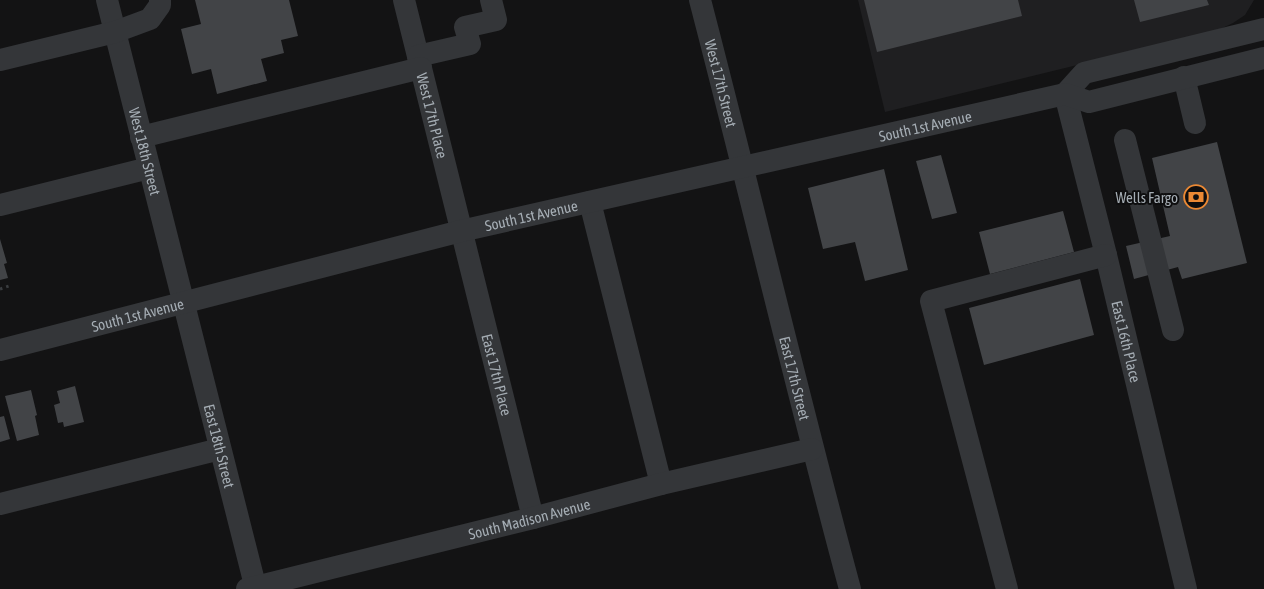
<svg xmlns="http://www.w3.org/2000/svg" width="1264" height="589" font-family="'Asap Condensed',sans-serif">
<style>
.built{fill:#1f1f21}
.building{fill:#424447}
.lines{fill:none;stroke-linecap:round;stroke-linejoin:round}
.path{stroke:#3a3d40;stroke-width:3;stroke-dasharray:2.5 4;stroke-linecap:butt}
.minor{stroke:#343639;stroke-width:22}
.labels{text-anchor:middle;dominant-baseline:central;stroke-width:4;stroke-linejoin:round;paint-order:stroke}
.street-label{font-size:15px;fill:#a5adb4;stroke:#0e0e0f}
.poi-label{font-size:15px;fill:#a5adb4;stroke:#0e0e0f;text-anchor:end}
</style>
<rect width="100%" height="100%" fill="#131314"/>
<path class="built" d="M858,0H1254L1245,15L1233,23L1216,31L885,112Z"/>
<path class="building" d="M195,0H289L298,36L281,40L284,53L261,59L267,81L217,94L211,69L192,74L181,29L201,24Z
M864,0H1018L1022,16L877,52Z
M1134,0H1207L1209,5L1140,22Z
M1217,142L1247,263L1182,279L1178,267L1134,279L1126,246L1170,236L1152,158Z
M941,155L957,213L932,219L916,161Z
M884,169L908,270L865,281L855,242L823,249L808,188Z
M1063,211L1074,252L990,274L979,232Z
M0,239L7,263L4,264L8,278L0,280Z
M1080,279L1094,335L984,365L969,308Z
M75,386L84,422L64,427L63,422L58,423L54,405L60,403L57,391Z
M31,390L37,415L35,416L39,435L17,441L5,396Z
M4,416L10,439L0,442V417Z"/>
<g class="lines">
<path class="path" d="M0,289L9,286"/>
<g class="minor">
<path id="s1" d="M107,0L256,589"/>
<path id="s2" d="M404,0L533,518"/>
<path id="s3" d="M700,0C751,196 797,393 850,589"/>
<path d="M418,56L470,44L465,27L496,20L491,0"/>
<path d="M0,60L115,32L150,19L160,5V0"/>
<path d="M1184,77L1195,123"/>
<path id="s4" d="M1065,94L1106,255L1186,589"/>
<path d="M1065,94L1084,73L1264,29"/>
<path d="M141,137L421,68"/>
<path d="M1125,140L1173,330"/>
<path d="M590,202L661,484"/>
<path d="M0,205L149,168"/>
<path id="s5" d="M0,350L461,231L1065,94L1089,102L1264,58"/>
<path d="M0,504L220,449"/>
<path id="s6" d="M247,589L533,518L661,484L812,449"/>
<path d="M1007,589L931,301L1106,255"/>
</g>
</g>
<defs>
<g id="bank-ring" transform="scale(1.25)"><circle r="9.5" fill="#0e0e0f" stroke="#eb8934" stroke-width="1.5"/><path d="M-6-4H6V4H-6ZM0-2.3a2.3 2.3 0 1 0 0 4.6a2.3 2.3 0 1 0 0-4.6Z" fill="#eb8934"/></g>
</defs>
<g fill-rule="evenodd">
<use href="#bank-ring" x="1196" y="197"/>
</g>
<g class="labels">
<g class="street-label">
<text stroke="none"><textPath href="#s3" startOffset="86">West 17th Street</textPath></text>
<text stroke="none"><textPath href="#s2" startOffset="119">West 17th Place</textPath></text>
<text stroke="none"><textPath href="#s5" startOffset="952">South 1st Avenue</textPath></text>
<text stroke="none"><textPath href="#s1" startOffset="156">West 18th Street</textPath></text>
<text stroke="none"><textPath href="#s5" startOffset="548">South 1st Avenue</textPath></text>
<text stroke="none"><textPath href="#s5" startOffset="142">South 1st Avenue</textPath></text>
<text stroke="none"><textPath href="#s4" startOffset="255">East 16th Place</textPath></text>
<text stroke="none"><textPath href="#s2" startOffset="386">East 17th Place</textPath></text>
<text stroke="none"><textPath href="#s3" startOffset="390">East 17th Street</textPath></text>
<text stroke="none"><textPath href="#s1" startOffset="460">East 18th Street</textPath></text>
<text stroke="none"><textPath href="#s6" startOffset="291">South Madison Avenue</textPath></text>
</g>
<g class="poi-label">
<text x="1178" y="197">Wells Fargo</text>
</g>
</g>
</svg>
